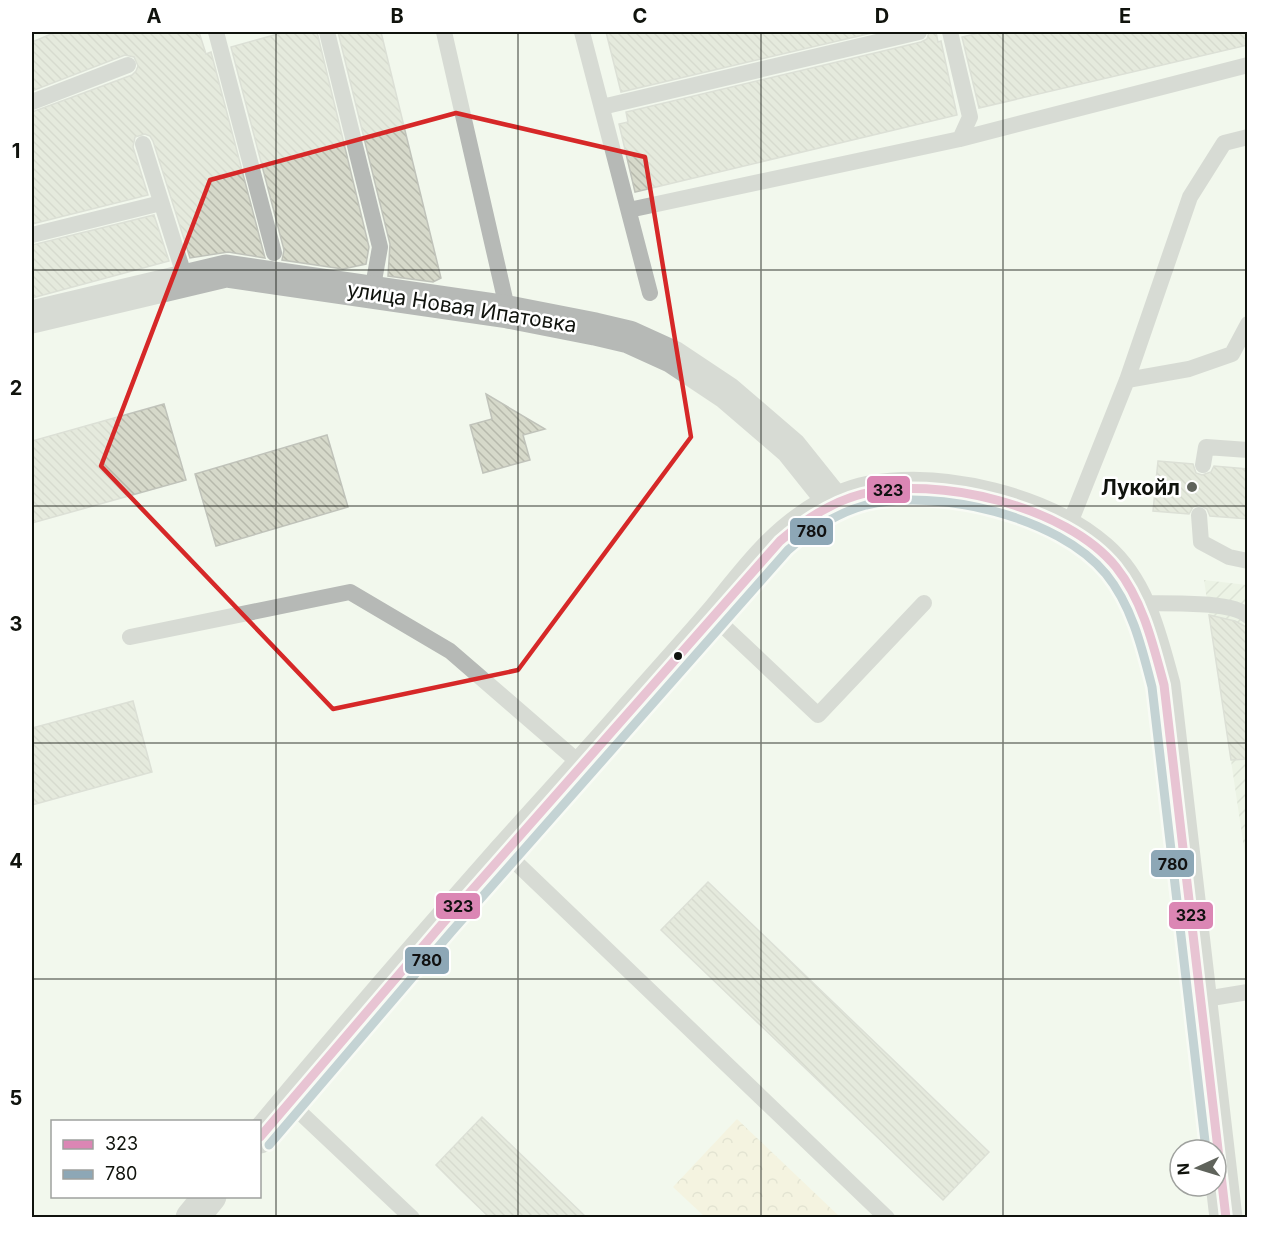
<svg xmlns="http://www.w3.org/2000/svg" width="1279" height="1249" font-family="Inter,sans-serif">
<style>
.industrial{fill:url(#industrial-furrows)}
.park{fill:url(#park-crowns)}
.building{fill:url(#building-back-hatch);stroke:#c0c3ba;stroke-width:1.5}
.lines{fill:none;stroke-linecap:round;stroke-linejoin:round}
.service{stroke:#b6b9b6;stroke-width:16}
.minor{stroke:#b6b9b6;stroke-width:33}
.tertiary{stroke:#b6b9b6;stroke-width:33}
.bus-1-casing{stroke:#fff;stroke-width:14}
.bus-2-casing{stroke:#fff;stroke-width:14}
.bus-1{stroke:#db86b4;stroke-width:9}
.bus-2{stroke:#8da7b6;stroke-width:9}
.marked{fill:none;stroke:#d62828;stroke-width:4.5;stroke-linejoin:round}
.grid{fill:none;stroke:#10130d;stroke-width:1.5;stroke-opacity:0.55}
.poi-dot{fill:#5f635b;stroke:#fff;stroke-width:2}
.bus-dot{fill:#10130d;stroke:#fff;stroke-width:2}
.labels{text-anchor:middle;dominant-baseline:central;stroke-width:5;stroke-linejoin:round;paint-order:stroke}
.street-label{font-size:21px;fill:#10130d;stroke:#fff}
.poi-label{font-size:21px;font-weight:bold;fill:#10130d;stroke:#fff;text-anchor:end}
.line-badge{stroke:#fff;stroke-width:2}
.pale-badge-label{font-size:16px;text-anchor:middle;font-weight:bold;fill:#111}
.neatline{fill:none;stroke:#10130d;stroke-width:2}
.grid-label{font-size:20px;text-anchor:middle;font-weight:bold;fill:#10130d}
</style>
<defs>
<pattern id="industrial-furrows" width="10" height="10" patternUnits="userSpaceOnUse" patternTransform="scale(1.5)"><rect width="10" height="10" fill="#e4eedb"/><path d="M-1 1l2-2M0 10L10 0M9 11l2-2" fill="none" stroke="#c3cbbb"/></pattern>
<pattern id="park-crowns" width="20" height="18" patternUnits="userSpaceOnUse" patternTransform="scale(1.5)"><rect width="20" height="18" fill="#f5eed0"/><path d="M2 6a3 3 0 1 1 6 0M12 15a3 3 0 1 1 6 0" fill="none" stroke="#d1cbb1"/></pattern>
<pattern id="building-back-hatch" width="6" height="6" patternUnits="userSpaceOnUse" patternTransform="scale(1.5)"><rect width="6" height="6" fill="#d6d9ca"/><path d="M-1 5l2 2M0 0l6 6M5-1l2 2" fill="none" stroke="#b7b9ac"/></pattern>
</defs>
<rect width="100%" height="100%" fill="#f2f8ed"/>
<path class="industrial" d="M1204,580L1247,585V868L1209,613Z"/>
<path class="park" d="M737,1119L840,1217H705L673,1187Z"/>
<path class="building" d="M56,32H199L206,54L211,52L265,258L228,252L190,258L153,141L150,136L145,134L135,137L133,147L148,195L32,224V112L132,75L136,71L138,66L134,57L125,55L32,91V42Z
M285,32H317L369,247L366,264L343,269L282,260L284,250L231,47Z
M338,32H381L441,278L433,282L388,276L390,244Z
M606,32H876L621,92Z
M929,32H936L938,42L941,41L957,115L635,192L619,124L628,122L626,112L921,42L927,39Z
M983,32H1248V45L979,108L962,37Z
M154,215L169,261L32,298V245Z
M486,394L545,429L523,435L530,460L483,473L470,425L492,419Z
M164,404L186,480L32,523V441Z
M327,435L348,507L216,546L195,474Z
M1158,461L1193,464L1196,473L1202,475L1211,472L1214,466L1248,469V519L1210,516L1207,509L1199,505L1193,507L1189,514L1153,511Z
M1209,615L1235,621L1248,628V759L1231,760Z
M133,701L152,772L32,805V728Z
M708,882L989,1152L943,1200L661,930Z
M482,1117L587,1218H490L462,1191L436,1165Z"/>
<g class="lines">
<path class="service" d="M216,32L274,253
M327,32L380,247L372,292
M444,32L508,312
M582,32L650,293
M950,32L970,117L960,139
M32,102L128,65
M602,107L919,32
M143,144L186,281
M629,210L960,139L1248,65
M32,235L161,203
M1127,380L1189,369L1232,354L1248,324
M1203,465L1206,447L1248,450
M1199,515L1201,542L1229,557L1248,561
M1068,528L1127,380L1190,197L1224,143L1248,137
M1139,603C1163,604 1231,600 1248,616
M714,617L818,715L924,603
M130,637L350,592L450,651L583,766
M505,852L887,1218
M1199,1000L1248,992
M289,1102L412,1218"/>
<path class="minor" d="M32,317L226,271L508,312L595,329L629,337L673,357L727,393L791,448L835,503"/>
<path class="tertiary" d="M260,1137C340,1041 422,946 505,852C545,807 586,763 626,717C656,683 687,649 716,615C744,581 769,546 805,521C823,508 848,496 870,492C943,479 1045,503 1101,552C1140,586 1151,638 1164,685L1226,1218
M192,1218L210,1196"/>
<g class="bus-1-casing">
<path id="bus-1" d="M260,1137L443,923L780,541C804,520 831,502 862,494C936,475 1067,506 1116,567C1143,601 1153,644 1164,685L1226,1218"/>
</g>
<g class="bus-2-casing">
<path id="bus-2" d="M269,1145L452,931L788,550C811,530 836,513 866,505C937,488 1058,516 1106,574C1132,606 1142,648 1152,687L1206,1150"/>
</g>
<use href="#bus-1" class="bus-1"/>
<use href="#bus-2" class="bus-2"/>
</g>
<path d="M0 0H1279V1249H0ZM456,113L645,157L691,437L518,670L333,709L101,466L210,180Z" fill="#f2f8ed" fill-opacity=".55" fill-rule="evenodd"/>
<path class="marked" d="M456,113L645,157L691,437L518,670L333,709L101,466L210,180Z"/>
<path class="grid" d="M276,32V1218M518,32V1218M761,32V1218M1003,32V1218M32,270H1248M32,506H1248M32,743H1248M32,979H1248"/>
<circle class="poi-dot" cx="1192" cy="487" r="6"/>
<circle class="bus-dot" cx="678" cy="656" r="5"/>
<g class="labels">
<g class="street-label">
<text transform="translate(462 307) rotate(9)">улица Новая Ипатовка</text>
</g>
<g class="poi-label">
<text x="1180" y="487">Лукойл</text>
</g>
</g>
<g class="line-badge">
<rect x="866" y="475" width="45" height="29" rx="6" fill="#db86b4"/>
<rect x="789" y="517" width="45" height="29" rx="6" fill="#8da7b6"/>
<rect x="1150" y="849" width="45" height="29" rx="6" fill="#8da7b6"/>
<rect x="435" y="892" width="46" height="28" rx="6" fill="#db86b4"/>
<rect x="1168" y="901" width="46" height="29" rx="6" fill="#db86b4"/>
<rect x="404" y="946" width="46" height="29" rx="6" fill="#8da7b6"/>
</g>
<g class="pale-badge-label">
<text x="888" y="496">323</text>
<text x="812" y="537">780</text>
<text x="1173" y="870">780</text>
<text x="458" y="912">323</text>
<text x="1191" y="921">323</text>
<text x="427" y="966">780</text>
</g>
<rect width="1279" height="1249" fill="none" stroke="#ffffff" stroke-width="66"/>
<rect x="51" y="1120" width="210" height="78" fill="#ffffff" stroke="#9fa19e" stroke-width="1.5"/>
<rect x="63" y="1140" width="30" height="9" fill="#db86b4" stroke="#9fa19e" stroke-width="1.5"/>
<text x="105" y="1150" font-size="18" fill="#10130d">323</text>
<rect x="63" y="1170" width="30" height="9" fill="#8da7b6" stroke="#9fa19e" stroke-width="1.5"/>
<text x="105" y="1180" font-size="18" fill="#10130d">780</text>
<g transform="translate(1198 1168) rotate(266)"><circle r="28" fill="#ffffff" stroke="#9fa19e" stroke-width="1.5"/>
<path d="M0-4.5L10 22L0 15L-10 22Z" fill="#5f635b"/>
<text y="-9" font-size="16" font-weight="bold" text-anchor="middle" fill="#10130d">N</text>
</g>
<rect x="33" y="33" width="1213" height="1183" class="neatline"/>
<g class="grid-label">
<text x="154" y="23">A</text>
<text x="397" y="23">B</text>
<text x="640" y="23">C</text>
<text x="882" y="23">D</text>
<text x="1125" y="23">E</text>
<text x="16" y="158">1</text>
<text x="16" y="395">2</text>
<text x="16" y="631">3</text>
<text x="16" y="868">4</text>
<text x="16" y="1105">5</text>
</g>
</svg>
